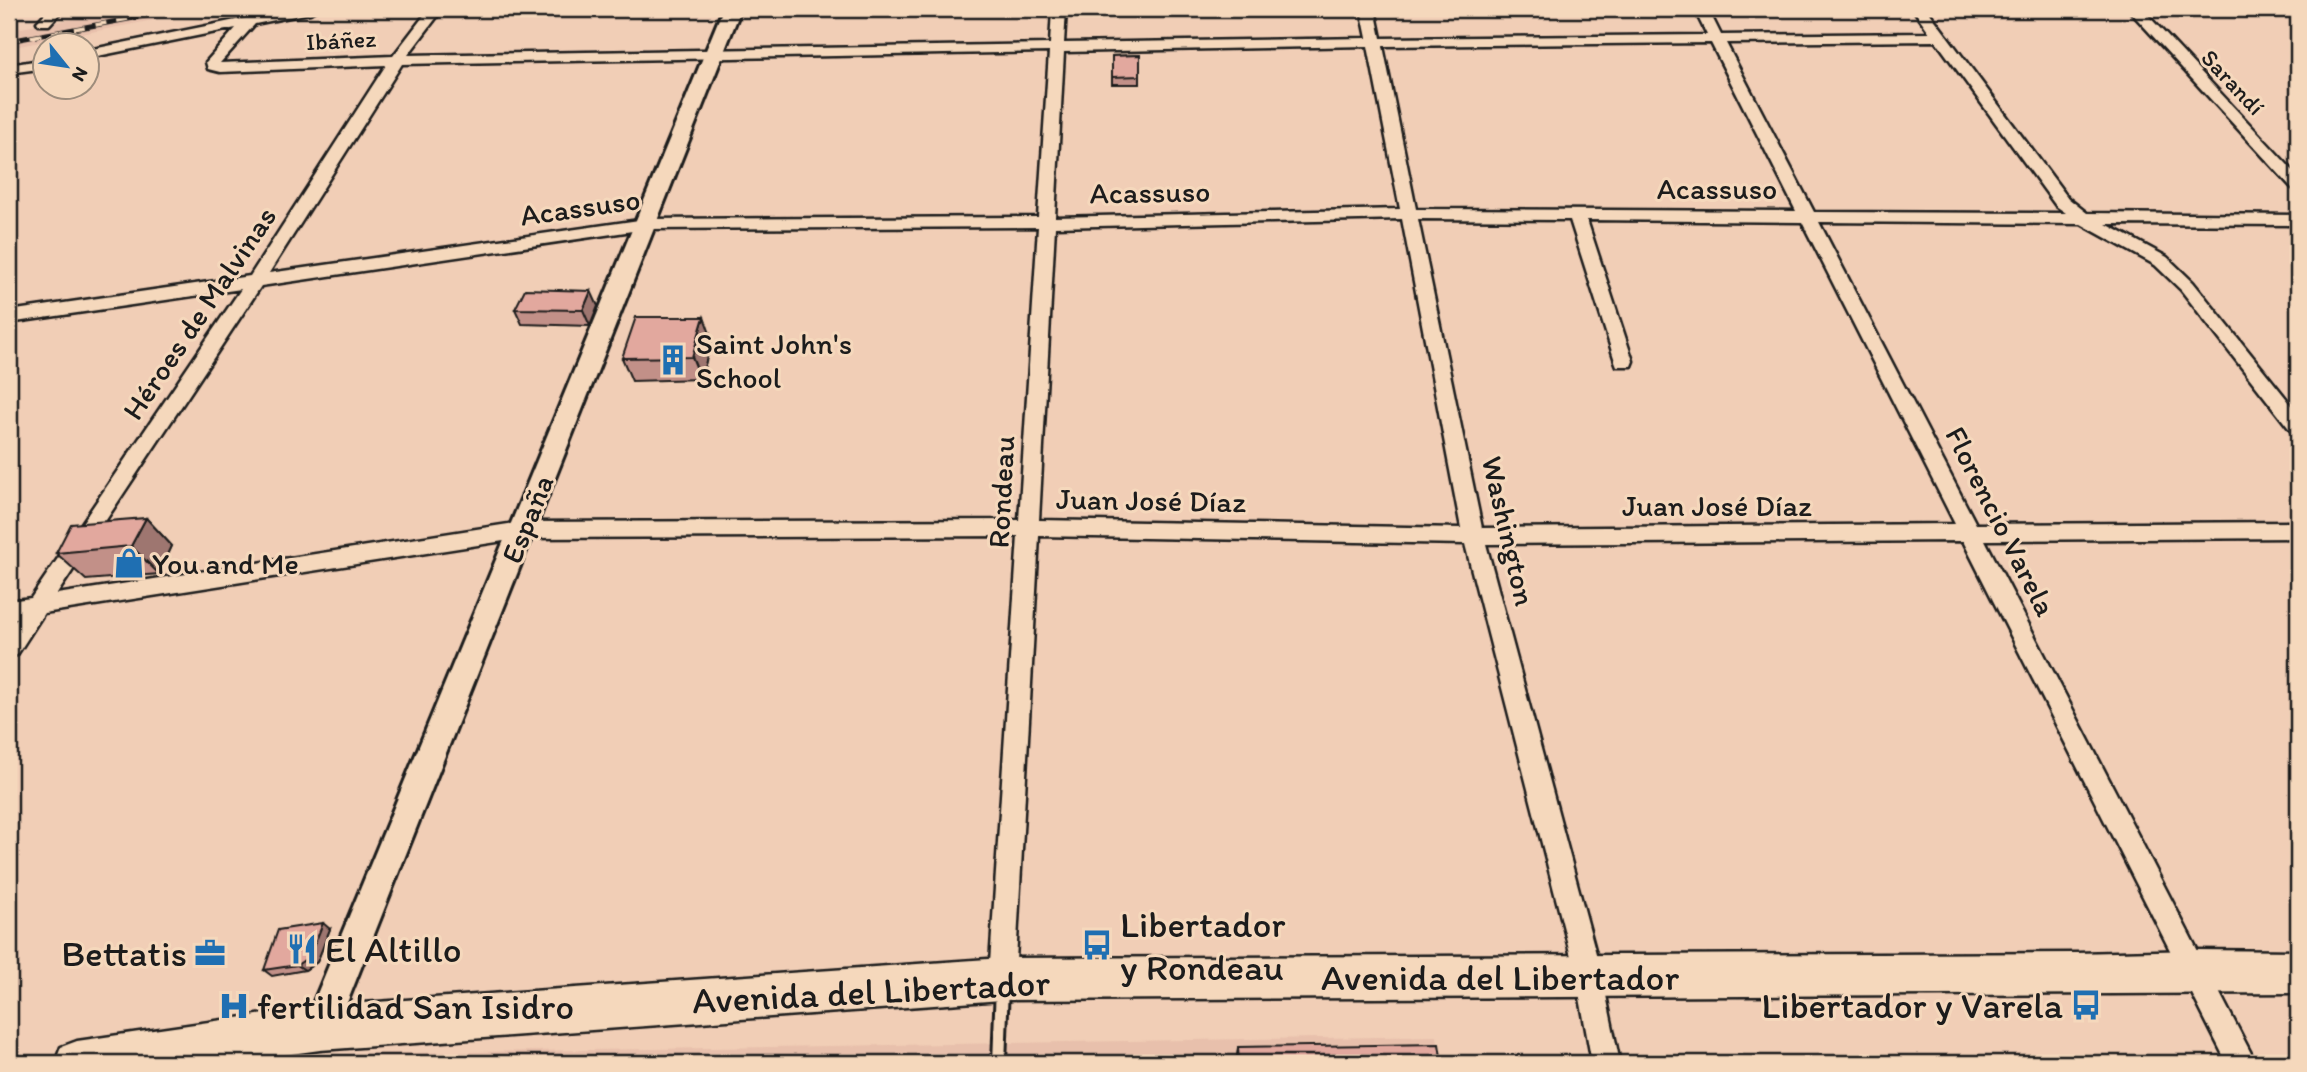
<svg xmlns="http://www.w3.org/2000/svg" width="2307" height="1072" font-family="Itim,sans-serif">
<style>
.built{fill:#e8c0ac}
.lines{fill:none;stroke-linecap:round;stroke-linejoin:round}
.service-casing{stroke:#1c1c1c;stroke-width:18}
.minor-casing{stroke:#1c1c1c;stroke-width:5}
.tertiary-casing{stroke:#1c1c1c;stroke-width:6}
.primary-casing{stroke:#1c1c1c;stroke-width:5}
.service{stroke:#f5d8bc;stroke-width:12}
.minor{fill:#f5d8bc;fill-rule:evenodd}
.tertiary{fill:#f5d8bc;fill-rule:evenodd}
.primary{fill:#f5d8bc;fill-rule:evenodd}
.rail-casing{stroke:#1c1c1c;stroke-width:5}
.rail{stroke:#f5d8bc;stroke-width:3.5;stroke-dasharray:11;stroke-linecap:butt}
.wall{fill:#c29088;stroke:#1c1c1c;stroke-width:2}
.shaded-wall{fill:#9e766f;stroke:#1c1c1c;stroke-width:2}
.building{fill:#e2a89e;stroke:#1c1c1c;stroke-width:2}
.labels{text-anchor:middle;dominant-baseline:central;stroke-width:6;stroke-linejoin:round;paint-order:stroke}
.far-street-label{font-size:24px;fill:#1c1c1c;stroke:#f5d8bc}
.street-label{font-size:30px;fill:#1c1c1c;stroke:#f5d8bc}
.poi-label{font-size:30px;fill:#1c1c1c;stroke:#f5d8bc;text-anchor:start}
.near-poi-label{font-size:37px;fill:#1c1c1c;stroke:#f5d8bc;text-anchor:start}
.near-street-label{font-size:37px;fill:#1c1c1c;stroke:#f5d8bc}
</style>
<rect width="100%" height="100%" fill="#f1ceb6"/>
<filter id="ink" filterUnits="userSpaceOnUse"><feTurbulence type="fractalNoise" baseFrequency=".0143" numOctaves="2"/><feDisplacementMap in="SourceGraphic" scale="14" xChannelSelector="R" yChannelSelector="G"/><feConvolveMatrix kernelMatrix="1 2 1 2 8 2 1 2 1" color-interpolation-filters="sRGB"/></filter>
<g filter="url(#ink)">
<path class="built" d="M132,9H210L9,48V30Z
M1437,1036L1441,1063H342L345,1054Z"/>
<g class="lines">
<g class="service-casing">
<path id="service" d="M999,1063L1002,986"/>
</g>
<g class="minor-casing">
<path id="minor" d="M49,9H64L49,25H39L37,22Z
M290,9H317L310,13L255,24L220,63L393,56L429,9H443L408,55L1050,44L1052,9H1066L1064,43L1367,38L1361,9H1375L1381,38L1707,35L1694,9H1708L1721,35L1930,33L1913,9H1927L2068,198L2087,213L2298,215V225L2106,224L2167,257L2193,282L2298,413V433L2291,431L2181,290L2155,265L2081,224L1819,222L1976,524L2298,522V538L1985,540L2256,1063H2227L1963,541L1486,544L1602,976L1620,1063H1592L1576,976L1465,544L1039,536L1015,979L1011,988L1002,992L993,988L989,979L1018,536L522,538L44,613L17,655L9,657V630L17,618L9,619V601L31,598L241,289L9,323V311L250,276L386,65L220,72L208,69L206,62L236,28L88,58V50ZM1936,41L2056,206L2066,213L1814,212L1726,43ZM1711,43L1796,211L1416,209L1383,46ZM1368,46L1400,209L1055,217L1064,52ZM1049,52L1038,217L646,219L269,273L402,64ZM1402,219L1461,528L1039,520L1055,227ZM1418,219L1570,220L1615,361L1617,366H1631L1633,361L1587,220L1802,222L1955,524L1482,528ZM1038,227L1019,520L522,522L57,594L261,286L646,229Z
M2128,9H2142L2298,176V190L2292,188Z
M46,59V68L9,73V65Z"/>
</g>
<g class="tertiary-casing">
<path id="tertiary" d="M723,9H741L337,1028L332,1040L320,1045L308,1040L303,1028Z"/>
</g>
<g class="primary-casing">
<path id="primary" d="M2195,950L2298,951V993L1002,1000L320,1050L227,1063H55L61,1047L77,1041L320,1006L1002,958L2077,953Z"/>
</g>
<use href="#service" class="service"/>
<use href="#minor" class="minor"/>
<use href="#tertiary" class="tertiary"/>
<use href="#primary" class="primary"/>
<g class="rail-casing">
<path id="rail" d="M9,41L183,9"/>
</g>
<use href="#rail" class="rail"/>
</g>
<path class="wall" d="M1140,55V84H1112V56Z
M598,306L590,326L522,324L515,309Z
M712,339L701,379L632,381L622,358Z
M146,518L172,546L159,574L86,580L56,553Z
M330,929L317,962L305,970L272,976L264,970Z
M1238,1047L1239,1063H1236Z"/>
<path class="shaded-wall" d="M591,291L598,306L590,326L583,310Z
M704,317L712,339L701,379L692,357Z
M146,518L172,546L159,574L131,546Z
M323,923L330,929L317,962L305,970L297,965Z"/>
<path class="building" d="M1140,55V76L1112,77V56Z
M525,289L591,291L583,310L515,309Z
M636,317H704L692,357L622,358Z
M146,518L131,546L56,553L71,524Z
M323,923L310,956L297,965L264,970L278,930Z
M1439,1044L1442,1063H1239L1238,1047Z"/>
</g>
<defs>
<g id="building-bare" transform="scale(2.415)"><path d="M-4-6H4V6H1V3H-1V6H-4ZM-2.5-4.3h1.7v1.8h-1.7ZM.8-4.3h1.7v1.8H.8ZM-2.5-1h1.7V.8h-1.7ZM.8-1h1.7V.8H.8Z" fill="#1f6fb2" stroke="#f5d8bc" stroke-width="2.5" paint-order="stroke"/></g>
<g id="shop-bare" transform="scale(2.415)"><path d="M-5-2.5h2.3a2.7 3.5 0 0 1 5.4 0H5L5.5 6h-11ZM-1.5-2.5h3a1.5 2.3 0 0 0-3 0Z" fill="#1f6fb2" stroke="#f5d8bc" stroke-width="2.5" paint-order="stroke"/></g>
<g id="bus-bare" transform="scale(2.415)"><path d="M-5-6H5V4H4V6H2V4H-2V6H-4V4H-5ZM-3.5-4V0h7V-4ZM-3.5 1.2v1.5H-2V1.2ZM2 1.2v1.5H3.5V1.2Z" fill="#1f6fb2" stroke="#f5d8bc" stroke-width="2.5" paint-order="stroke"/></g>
<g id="restaurant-bare" transform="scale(2.415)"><path d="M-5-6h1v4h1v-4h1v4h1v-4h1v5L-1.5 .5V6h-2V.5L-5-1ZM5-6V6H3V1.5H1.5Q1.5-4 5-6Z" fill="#1f6fb2" stroke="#f5d8bc" stroke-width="2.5" paint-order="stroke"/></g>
<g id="office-bare" transform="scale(2.415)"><path d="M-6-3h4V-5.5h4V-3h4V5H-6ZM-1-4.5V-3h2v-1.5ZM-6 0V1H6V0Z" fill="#1f6fb2" stroke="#f5d8bc" stroke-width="2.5" paint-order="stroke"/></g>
<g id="hospital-bare" transform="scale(2.415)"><path d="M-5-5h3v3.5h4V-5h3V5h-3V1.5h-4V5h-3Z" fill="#1f6fb2" stroke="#f5d8bc" stroke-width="2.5" paint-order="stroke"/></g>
</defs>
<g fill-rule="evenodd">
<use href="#building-bare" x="673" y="360"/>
<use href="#shop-bare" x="129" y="563"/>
<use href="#bus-bare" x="1097" y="945"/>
<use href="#restaurant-bare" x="302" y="949"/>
<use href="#office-bare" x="210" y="953"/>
<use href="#bus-bare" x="2086" y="1005"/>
<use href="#hospital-bare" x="234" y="1006"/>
</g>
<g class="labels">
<g class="far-street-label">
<text transform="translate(341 40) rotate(-3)">Ibáñez</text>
<text transform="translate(2233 82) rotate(47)">Sarandí</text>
</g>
<g class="street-label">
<text x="1717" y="188">Acassuso</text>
<text transform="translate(1150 192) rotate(-1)">Acassuso</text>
<text transform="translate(580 207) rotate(-8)">Acassuso</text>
<text transform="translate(199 313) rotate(-56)">Héroes de Malvinas</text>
<text transform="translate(1001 492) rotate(-87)">Rondeau</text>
<text transform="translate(1151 500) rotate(1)">Juan José Díaz</text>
<text x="1717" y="505">Juan José Díaz</text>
<text transform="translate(527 519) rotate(-68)">España</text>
<text transform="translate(2001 521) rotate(63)">Florencio Varela</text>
<text transform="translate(1509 531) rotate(77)">Washington</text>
</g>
<g class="poi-label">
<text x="696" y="343">Saint John's<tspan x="696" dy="34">School</tspan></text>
<text x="152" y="563">You and Me</text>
</g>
<g class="near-poi-label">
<text x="1120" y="924">Libertador<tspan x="1120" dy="43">y Rondeau</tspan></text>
<text x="325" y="949">El Altillo</text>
<text x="187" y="953" text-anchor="end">Bettatis</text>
<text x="2063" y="1005" text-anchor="end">Libertador y Varela</text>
<text x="257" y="1006">fertilidad San Isidro</text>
</g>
<g class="near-street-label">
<text x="1500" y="977">Avenida del Libertador</text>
<text transform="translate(871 991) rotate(-3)">Avenida del Libertador</text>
</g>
</g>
<rect width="2307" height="1072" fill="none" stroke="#f5d8bc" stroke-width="35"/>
<rect x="18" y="18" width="2272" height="1037" fill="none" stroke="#1c1c1c" stroke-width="2.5" filter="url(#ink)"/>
<g transform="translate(66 66) rotate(120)"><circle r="33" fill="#f5d8bc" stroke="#9e8d7c" stroke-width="2"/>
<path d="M0-5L12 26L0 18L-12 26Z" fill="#1f6fb2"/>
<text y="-10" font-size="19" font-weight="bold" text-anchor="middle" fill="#1c1c1c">N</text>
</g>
</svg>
